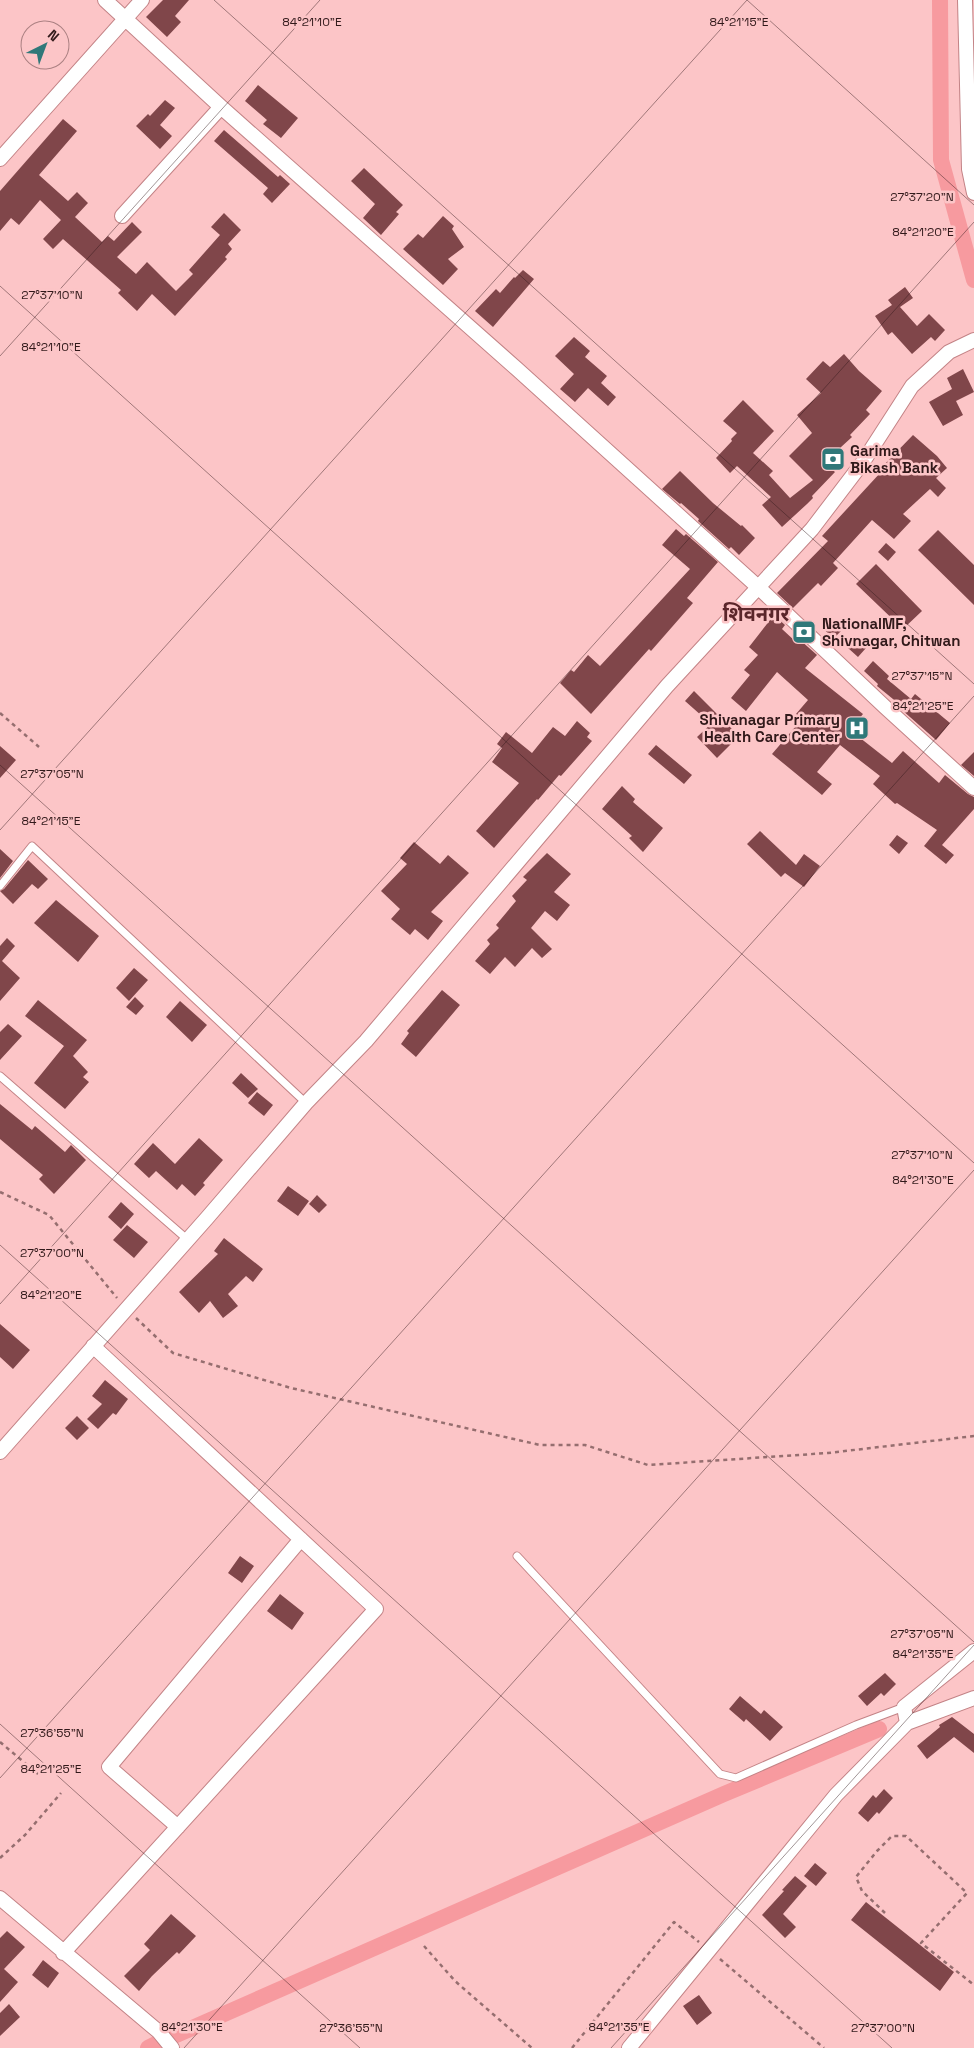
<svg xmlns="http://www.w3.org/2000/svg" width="974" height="2048" font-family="'Space Grotesk','Noto Sans Devanagari',sans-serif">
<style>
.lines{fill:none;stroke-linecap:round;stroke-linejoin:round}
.canal{stroke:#f79a9f;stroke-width:16}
.building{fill:#80464a}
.service-casing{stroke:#c38386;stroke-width:9}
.minor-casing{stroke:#c38386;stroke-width:16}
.path{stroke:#956e6f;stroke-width:2.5;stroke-dasharray:4 4;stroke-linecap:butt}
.service{stroke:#fff;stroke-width:7}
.minor{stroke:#fff;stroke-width:14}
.ticks{fill:none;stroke:#31191a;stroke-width:1;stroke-opacity:0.45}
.labels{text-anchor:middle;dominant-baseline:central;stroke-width:5;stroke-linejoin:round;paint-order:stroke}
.poi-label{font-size:15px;font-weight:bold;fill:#31191a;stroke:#fcc5c7;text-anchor:start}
.district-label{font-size:20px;font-weight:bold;fill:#5b262b;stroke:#fcc5c7}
.ticks-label{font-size:12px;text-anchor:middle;fill:#31191a;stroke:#fcc5c7;stroke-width:5;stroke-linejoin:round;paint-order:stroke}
</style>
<rect width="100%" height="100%" fill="#fcc5c7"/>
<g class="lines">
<path class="canal" d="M940,0L941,160L974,280
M174,2036L724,1794L879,1729
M148,2048L158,2043"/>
</g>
<path class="building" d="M163,0H189L175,16L181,22L167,37L146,17Z
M258,85L298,118L281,138L263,124L267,120L245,101Z
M165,100L175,108L160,125L172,136L160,149L136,126L148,114L150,116Z
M63,119L77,131L39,175L68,201L77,192L88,203L75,217L102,242L108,236L114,241L132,222L142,232L117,257L136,274L147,262L176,291L193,274L189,270L220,235L211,227L224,213L241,230L228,244L232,249L225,257L227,259L175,316L152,294L137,311L118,293L121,290L63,239L53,249L43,239L61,220L40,200L19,225L11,218L0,231V191Z
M224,130L278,177L280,175L290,184L272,203L263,194L268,188L214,141Z
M364,168L403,205L396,212L399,214L381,235L363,218L375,204L351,181Z
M443,216L454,226L452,229L464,247L448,259L458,269L443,285L403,249L418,234L423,238Z
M523,270L534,279L493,327L475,311L496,289L500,293L514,277L515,278Z
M905,287L913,298L900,307L917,326L929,314L945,330L935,341L931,337L912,354L892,332L888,335L875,316L892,305L888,300Z
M574,337L590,351L585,357L607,376L601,383L616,397L608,406L588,388L575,402L560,389L574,374L555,356Z
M844,354L859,371L882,391L866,410L870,414L850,435L852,437L840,448L842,450L828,466L835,472L812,496L813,498L807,504L782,527L762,505L771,497L737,466L730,473L716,458L732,441L731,439L737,433L723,421L743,400L774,431L753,453L773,471L769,475L790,498L813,480L789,456L812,433L797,415L821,393L806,379L823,361L830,367Z
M963,369L974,392L956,401L963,415L943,426L929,402L952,389L947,378Z
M913,435L937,456L947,468L936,478L946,488L938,497L930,489L903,514L911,521L894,539L872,520L833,563L838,568L821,586L818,583L793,608L777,593L828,541L822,536L881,472L879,470Z
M680,471L713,503L741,526L742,525L755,538L739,555L731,547L729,549L698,521L699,519L681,503L680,504L662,489Z
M676,529L684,536L686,534L718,562L687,598L693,603L651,651L649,649L591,714L560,683L571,670L574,672L588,655L600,666L690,569L662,545Z
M938,530L974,565V605L918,550Z
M886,543L896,552L888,561L878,552Z
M876,564L922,611L903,629L856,584Z
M774,615L785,625L782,629L796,642L799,639L817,655L805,668L863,714L850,730L892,763L903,751L939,783L945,775L968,794L974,797V809L942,845L954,855L946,864L924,846L937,830L897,803L895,804L873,784L880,776L840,745L817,772L832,784L822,795L772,754L802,719L796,714L808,700L777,672L746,711L731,698L750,675L744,670L758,655L749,647Z
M834,620L843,629L833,639L824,629Z
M856,639L866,648L858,657L848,648Z
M873,661L889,676L887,679L911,699L915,694L950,723L936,740L902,710L904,708L877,686L878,684L864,671Z
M694,691L739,736L717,758L697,737L711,724L685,701Z
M577,721L590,733L587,737L592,741L561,776L559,775L538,800L537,799L494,848L476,831L519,783L492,762L502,748L497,744L506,732L532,753L553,727L565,736Z
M656,745L692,775L684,784L648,754Z
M0,746L16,760L0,778Z
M974,752V776L961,765Z
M622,786L635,799L633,802L663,828L643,852L629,838L632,836L602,809Z
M760,831L796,865L804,854L820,866L804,887L785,873L781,877L747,844Z
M897,835L908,843L899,854L889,845Z
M414,842L440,864L448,855L469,873L431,912L443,921L428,940L415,929L410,935L391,919L400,909L381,891L407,864L400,858Z
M0,849L13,861L0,878Z
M547,853L571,874L554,892L570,905L557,921L545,911L531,928L552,949L542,958L532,948L515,967L505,957L490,974L475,961L490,944L487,940L499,928L496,925L516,901L512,896L527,880L523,877Z
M28,860L48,879L38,889L32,884L13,904L0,891L4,889Z
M56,900L99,936L78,962L34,923Z
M7,938L15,946L2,961L20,978L0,1001V946Z
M134,968L148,980L129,1001L116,988Z
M442,990L460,1005L416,1057L401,1044L409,1033L407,1031Z
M135,997L144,1006L136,1015L126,1007Z
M38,1000L87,1040L73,1056L88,1072L83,1077L89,1082L65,1109L34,1083L64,1046L25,1016Z
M180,1001L207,1025L192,1042L166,1017Z
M8,1024L22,1036L0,1060V1032Z
M241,1073L258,1089L248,1098L232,1083Z
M257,1092L273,1105L264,1116L248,1103Z
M0,1104L32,1130L35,1126L65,1152L71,1145L86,1160L54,1194L39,1179L43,1175L0,1139Z
M199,1138L223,1160L203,1183L205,1185L195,1196L182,1184L177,1190L156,1171L149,1178L134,1164L153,1143L175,1164Z
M288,1186L309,1201L298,1216L277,1201Z
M317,1195L327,1205L319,1213L309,1204Z
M121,1202L134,1214L121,1229L108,1217Z
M127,1225L148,1242L134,1258L113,1240Z
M224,1238L263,1269L253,1282L246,1276L228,1294L238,1306L223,1318L210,1301L199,1313L179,1292L218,1254L214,1251Z
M0,1324L30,1350L13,1369L0,1357Z
M105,1380L128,1399L116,1415L113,1413L98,1429L87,1419L102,1404L92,1396Z
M77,1416L89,1428L77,1440L65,1428Z
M240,1556L254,1566L242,1583L228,1573Z
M280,1594L304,1613L292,1630L267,1611Z
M885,1673L896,1684L884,1696L881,1693L867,1706L858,1696Z
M740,1696L761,1714L764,1710L783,1727L770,1741L746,1719L744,1722L729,1709Z
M952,1717L974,1734V1753L954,1737L927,1759L917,1746L940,1727L939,1725Z
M884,1789L893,1798L879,1814L877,1812L868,1822L858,1813L873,1795L876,1798Z
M815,1863L827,1873L816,1886L804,1876Z
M795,1876L807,1886L783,1914L796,1927L785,1938L762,1915L784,1891L782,1890Z
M866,1902L954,1972L940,1991L851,1920Z
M171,1914L196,1936L179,1954L177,1952L152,1976L139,1991L124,1976L150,1950L144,1944Z
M7,1931L25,1947L4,1969L18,1982L0,2002V1938Z
M43,1960L59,1973L48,1988L32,1975Z
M699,1995L712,2013L697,2025L683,2006Z
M9,2004L20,2017L0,2036V2013Z"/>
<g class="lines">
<g class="service-casing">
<path id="service" d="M0,886L32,846L306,1103
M0,1076L188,1240
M517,1556L720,1774L736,1778L856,1725L904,1707"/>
</g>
<g class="minor-casing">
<path id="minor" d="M105,0L221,107L517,369L758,587L885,707L974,788
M965,0L969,169L974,193
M0,159L142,0
M122,216L221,107
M0,1452L207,1218L306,1103L366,1041L667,686L812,529L863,462L912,386L949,352L974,340
M907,1723L904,1707L974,1651
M178,1827L109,1767L301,1539
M0,1898L159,2032L172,2048
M63,1953L376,1609L93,1346
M629,2048L836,1795L907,1723L974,1698"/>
</g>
<path class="path" d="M0,713L39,747
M0,1192L49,1215L117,1298
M136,1318L173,1353L291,1388L540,1445H585L648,1465L828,1453L974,1436
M0,1742L38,1774
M0,1858L25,1835L61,1793
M885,1913L862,1891L856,1877L877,1851L892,1836H906L967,1893L921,1943L974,1985
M424,1946L455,1981L532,2048
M720,1959L824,2048
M572,2048L674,1922L699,1942"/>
<use href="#service" class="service"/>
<use href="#minor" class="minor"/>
</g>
<path class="ticks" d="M214,0L974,684M747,0L974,205M0,286L974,1163M0,356L320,0M0,765L974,1642M0,830L747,0M0,1245L892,2048M0,1304L974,222M0,1724L360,2048M0,1778L974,696M184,2048L974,1170M611,2048L974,1645"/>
<defs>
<g id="bank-square" transform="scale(1.25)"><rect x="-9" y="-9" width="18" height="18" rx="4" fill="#2f7879" stroke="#fcc5c7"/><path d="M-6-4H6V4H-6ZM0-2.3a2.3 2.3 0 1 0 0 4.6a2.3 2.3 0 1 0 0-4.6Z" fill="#fff"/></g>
<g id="hospital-square" transform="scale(1.25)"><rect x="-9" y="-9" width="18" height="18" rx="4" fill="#2f7879" stroke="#fcc5c7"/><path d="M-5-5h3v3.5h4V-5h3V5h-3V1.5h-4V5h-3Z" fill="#fff"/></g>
</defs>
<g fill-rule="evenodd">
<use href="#bank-square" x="833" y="459"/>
<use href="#bank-square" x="804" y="632"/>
<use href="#hospital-square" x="857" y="728"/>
</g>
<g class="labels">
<g class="poi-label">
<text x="850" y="450">Garima<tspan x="850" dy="17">Bikash Bank</tspan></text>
<text x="822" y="623">NationalMF,<tspan x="822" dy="17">Shivnagar, Chitwan</tspan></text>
<text x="840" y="719" text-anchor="end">Shivanagar Primary<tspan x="840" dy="17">Health Care Center</tspan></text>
</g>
<g class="district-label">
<text x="756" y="614">शिवनगर</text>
</g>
</g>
<g class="ticks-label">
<text x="312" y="26">84°21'10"E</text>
<text x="739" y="26">84°21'15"E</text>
<text x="922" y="201">27°37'20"N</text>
<text x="923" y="236">84°21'20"E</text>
<text x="52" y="299">27°37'10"N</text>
<text x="51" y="351">84°21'10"E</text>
<text x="922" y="680">27°37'15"N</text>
<text x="923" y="710">84°21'25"E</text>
<text x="52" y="778">27°37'05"N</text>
<text x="51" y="825">84°21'15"E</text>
<text x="922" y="1159">27°37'10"N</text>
<text x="923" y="1184">84°21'30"E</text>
<text x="52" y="1257">27°37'00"N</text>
<text x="51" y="1299">84°21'20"E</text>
<text x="922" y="1638">27°37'05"N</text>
<text x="923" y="1658">84°21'35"E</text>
<text x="52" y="1737">27°36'55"N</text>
<text x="51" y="1773">84°21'25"E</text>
<text x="192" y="2031">84°21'30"E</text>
<text x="619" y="2031">84°21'35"E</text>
<text x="351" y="2032">27°36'55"N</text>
<text x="883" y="2032">27°37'00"N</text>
</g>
<g transform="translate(45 45) rotate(42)"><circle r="24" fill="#fcc5c7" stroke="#ab8082"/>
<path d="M0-4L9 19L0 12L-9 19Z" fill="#2f7879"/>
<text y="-8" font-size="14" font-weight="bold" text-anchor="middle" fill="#31191a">N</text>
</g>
</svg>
